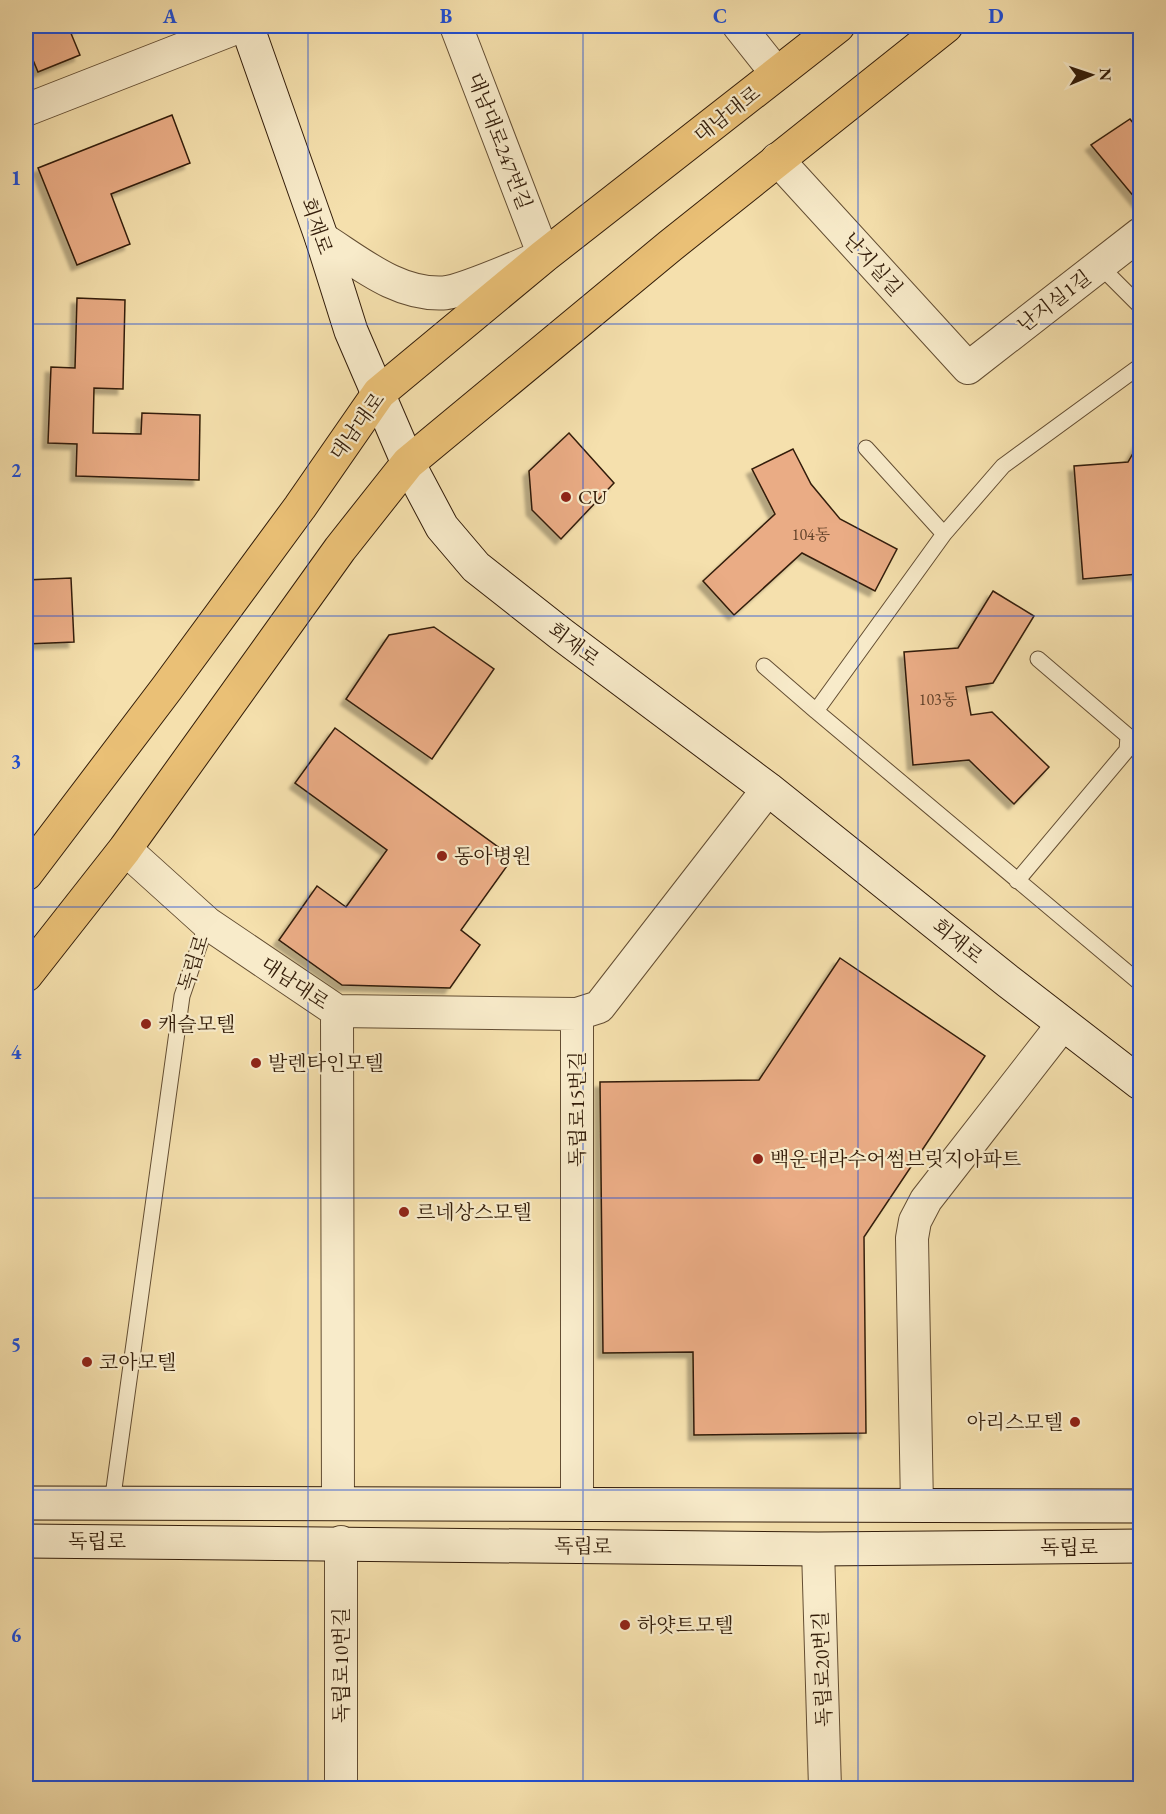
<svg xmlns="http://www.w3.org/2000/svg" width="1166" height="1814" font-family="'EB Garamond','Noto Serif KR',serif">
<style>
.building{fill:#eaac85;stroke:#321c09;stroke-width:1.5;filter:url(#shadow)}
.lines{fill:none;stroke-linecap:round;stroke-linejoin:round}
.service-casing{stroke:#634d32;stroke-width:17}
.minor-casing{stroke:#634d32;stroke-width:34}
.tertiary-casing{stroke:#634d32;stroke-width:35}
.secondary-casing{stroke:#321c09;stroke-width:35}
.primary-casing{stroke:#321c09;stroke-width:35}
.service{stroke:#f8ebca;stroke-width:15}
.minor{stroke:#f8ebca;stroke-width:32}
.tertiary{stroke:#f8ebca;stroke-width:33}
.secondary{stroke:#f8ebca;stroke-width:33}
.primary{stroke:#eac076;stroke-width:33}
.grid{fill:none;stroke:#1d4ed8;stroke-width:1.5;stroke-opacity:0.55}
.poi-dot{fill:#8f2418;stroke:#f8ebca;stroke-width:2}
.labels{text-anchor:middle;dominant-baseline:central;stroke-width:4.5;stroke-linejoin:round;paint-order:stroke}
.number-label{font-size:16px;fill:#604028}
.street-label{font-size:20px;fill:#321c09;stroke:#f8ebca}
.poi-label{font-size:20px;fill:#321c09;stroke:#f8ebca;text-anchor:start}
.neatline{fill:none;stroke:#1d4ed8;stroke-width:2}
.grid-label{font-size:20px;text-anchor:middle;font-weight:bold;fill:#1d4ed8}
</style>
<defs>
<filter id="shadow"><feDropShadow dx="-5.5" dy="5.5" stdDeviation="1.5" flood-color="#0004"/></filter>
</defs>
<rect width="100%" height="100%" fill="#f5e0ad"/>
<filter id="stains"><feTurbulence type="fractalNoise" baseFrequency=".00333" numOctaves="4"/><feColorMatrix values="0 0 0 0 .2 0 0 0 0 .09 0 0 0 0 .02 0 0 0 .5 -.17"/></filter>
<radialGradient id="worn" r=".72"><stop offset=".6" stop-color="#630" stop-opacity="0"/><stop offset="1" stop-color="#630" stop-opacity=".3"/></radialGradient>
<path class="building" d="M26,26H82L70,31L80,55L38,72L26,43Z
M172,115L190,163L111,194L130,244L77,265L38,168Z
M1130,119L1140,132V204L1091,145Z
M77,298L125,300L123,389L94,388L93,433L141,434L142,413L200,415L199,480L76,476L77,444L48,443L51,367L75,368Z
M569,433L614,483L561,539L532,510L529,471Z
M1140,441V500H1136L1140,529V577L1138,574L1083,579L1074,466L1128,462Z
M793,449L811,484L840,519L897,549L875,591L802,553L734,615L703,581L775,514L752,469Z
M71,578L74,642L26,644V580Z
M993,591L1034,616L993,683L966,687L971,715L992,712L1049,767L1014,804L969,760L913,765L904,652L958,648Z
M434,627L494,669L432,759L346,699L389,635Z
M335,728L505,852L499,860L507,866L461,930L480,945L450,988L342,985L279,940L317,886L346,907L387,850L295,783Z
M840,958L985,1056L864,1237L866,1433L694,1435L693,1352L603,1353L600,1082L759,1080Z"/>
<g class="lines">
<g class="service-casing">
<path id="service" d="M1099,265L1140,306
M1140,366L1003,466L944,534L816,711L1140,983
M866,448L944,534
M764,666L816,711
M1017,881L1127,750L1128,736L1038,659
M112,1503L182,996L207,923"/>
</g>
<g class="minor-casing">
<path id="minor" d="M456,26L544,256
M739,26L777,74
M26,110L241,26
M777,159L968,368L1140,234
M125,849L207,923L337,1011L577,1014L599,1007L768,789
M337,1011L338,1504
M577,1014V1503
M917,1506L912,1238L915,1221L926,1200L1063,1024
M341,1542V1788
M818,1549L825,1788"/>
</g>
<g class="tertiary-casing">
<path id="tertiary" d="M322,239C360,263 397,295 443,293C462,292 519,266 540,258"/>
</g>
<g class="secondary-casing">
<path id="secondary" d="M247,26L322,239L351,331L408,463L442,527L476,567L561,634L768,789L1009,982L1140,1083
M26,1503L1140,1506
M26,1541L818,1549L1140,1546"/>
</g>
<g class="primary-casing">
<path id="primary" d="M26,874L167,688L300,507L379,393L544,256L838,26
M26,975L125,849L340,549L408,463L670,246L946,26"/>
</g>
<use href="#service" class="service"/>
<use href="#minor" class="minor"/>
<use href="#tertiary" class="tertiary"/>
<use href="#secondary" class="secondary"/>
<use href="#primary" class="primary"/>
</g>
<path class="grid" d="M308,26V1788M583,26V1788M858,26V1788M26,324H1140M26,616H1140M26,907H1140M26,1198H1140M26,1490H1140"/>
<g class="poi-dot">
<circle cx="566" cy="497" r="6"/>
<circle cx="442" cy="856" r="6"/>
<circle cx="146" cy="1024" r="6"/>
<circle cx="256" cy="1063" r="6"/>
<circle cx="758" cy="1159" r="6"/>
<circle cx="404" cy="1212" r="6"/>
<circle cx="87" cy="1362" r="6"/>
<circle cx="1075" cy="1422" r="6"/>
<circle cx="625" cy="1625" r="6"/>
</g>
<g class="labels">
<g class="number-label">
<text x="811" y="534">104동</text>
<text x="938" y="699">103동</text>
</g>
<g class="street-label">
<text transform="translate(727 114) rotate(-38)">대남대로</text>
<text transform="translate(500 141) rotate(69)">대남대로247번길</text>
<text transform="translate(317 226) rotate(71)">회재로</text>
<text transform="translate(873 264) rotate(48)">난지실길</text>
<text transform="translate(1054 301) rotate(-38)">난지실1길</text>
<text transform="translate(357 426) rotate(-54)">대남대로</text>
<text transform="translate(574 644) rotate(37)">회재로</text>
<text transform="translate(958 941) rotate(39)">회재로</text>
<text transform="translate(193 963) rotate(-72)">독립로</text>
<text transform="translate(295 983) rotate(34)">대남대로</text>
<text transform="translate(577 1109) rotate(-90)">독립로15번길</text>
<text x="97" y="1541">독립로</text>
<text transform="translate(583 1546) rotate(1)">독립로</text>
<text x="1069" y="1547">독립로</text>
<text transform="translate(341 1665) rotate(-90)">독립로10번길</text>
<text transform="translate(822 1669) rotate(-92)">독립로20번길</text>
</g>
<g class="poi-label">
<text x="578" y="497">CU</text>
<text x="454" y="856">동아병원</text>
<text x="158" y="1024">캐슬모텔</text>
<text x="268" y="1063">발렌타인모텔</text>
<text x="770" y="1159">백운대라수어썸브릿지아파트</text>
<text x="416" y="1212">르네상스모텔</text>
<text x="99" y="1362">코아모텔</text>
<text x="1063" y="1422" text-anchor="end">아리스모텔</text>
<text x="637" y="1625">하얏트모텔</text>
</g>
</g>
<rect width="1166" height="1814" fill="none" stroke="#f5e0ad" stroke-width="66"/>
<g transform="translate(1091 75) rotate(88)" stroke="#f8ebca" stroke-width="4.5" paint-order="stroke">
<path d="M0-4.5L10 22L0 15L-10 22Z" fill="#321c09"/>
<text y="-9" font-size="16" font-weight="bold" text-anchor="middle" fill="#321c09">N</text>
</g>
<rect x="33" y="33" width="1100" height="1748" class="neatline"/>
<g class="grid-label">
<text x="170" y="23">A</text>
<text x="446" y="23">B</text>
<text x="720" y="23">C</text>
<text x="996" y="23">D</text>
<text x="16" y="185">1</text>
<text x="16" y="477">2</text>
<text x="16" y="768">3</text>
<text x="16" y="1059">4</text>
<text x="16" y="1351">5</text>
<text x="16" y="1642">6</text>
</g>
<rect width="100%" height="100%" filter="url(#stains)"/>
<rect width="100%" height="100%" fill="url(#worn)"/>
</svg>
